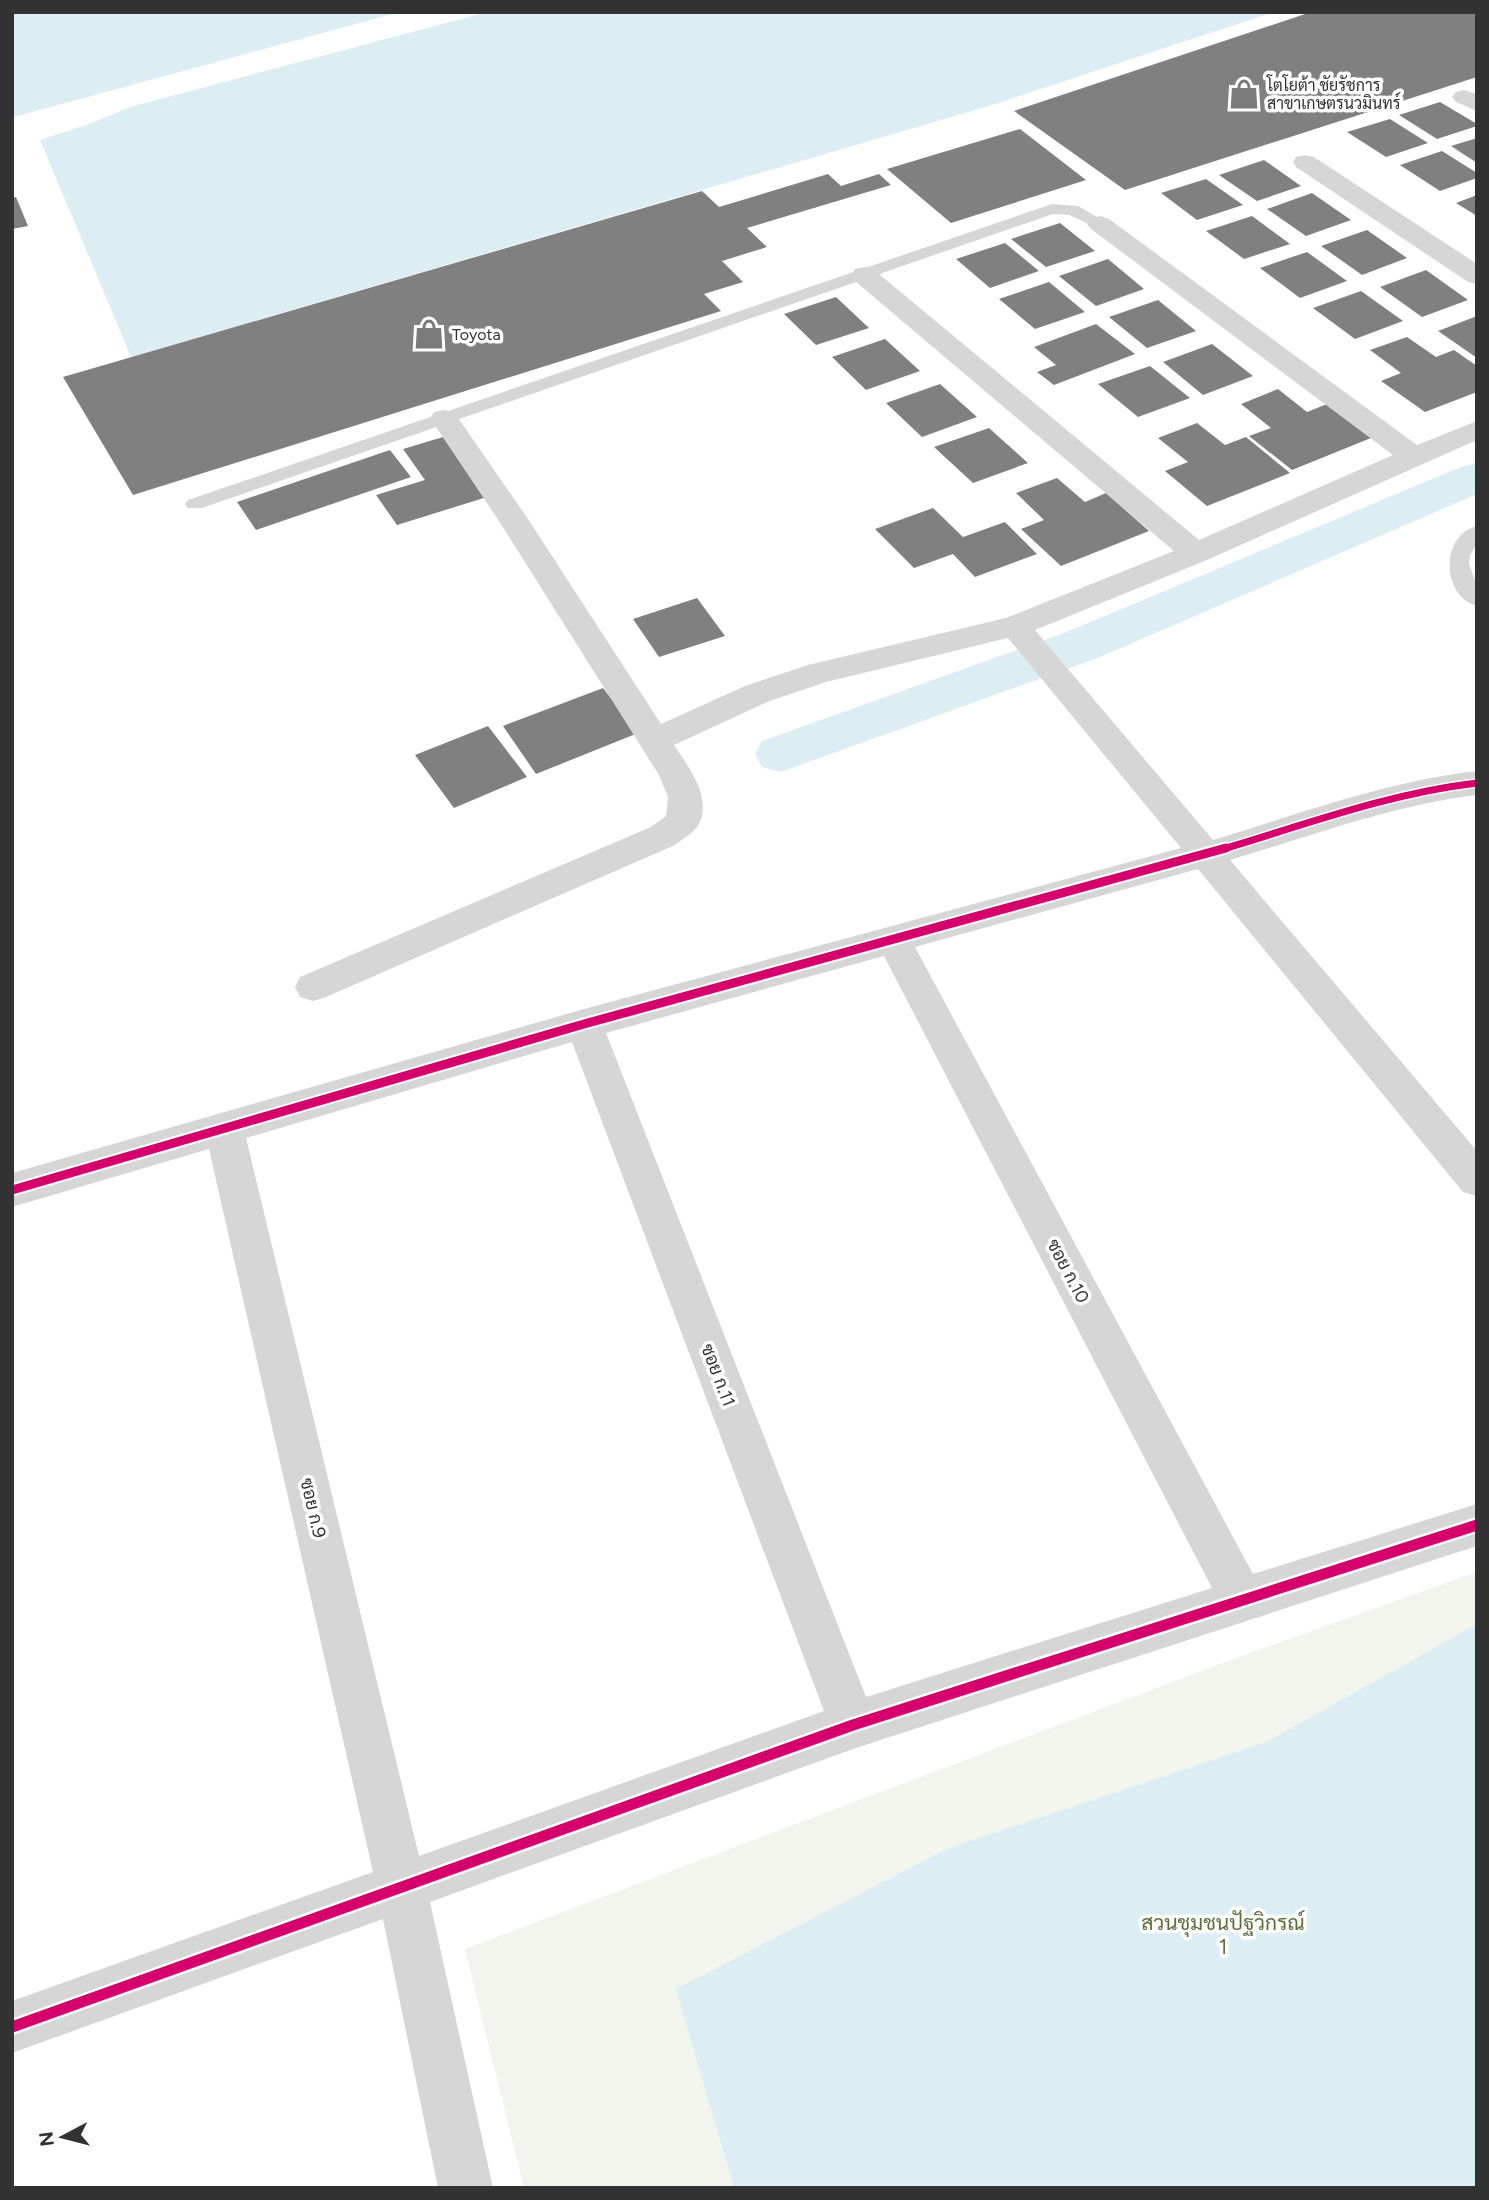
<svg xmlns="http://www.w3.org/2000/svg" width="1489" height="2200" font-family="Figtree,Sarabun,sans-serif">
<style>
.green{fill:#f2f5ed}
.water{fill:#dceef4}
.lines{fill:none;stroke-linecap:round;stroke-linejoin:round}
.canal{fill:#dceef4;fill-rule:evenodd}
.building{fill:#808080}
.lane{fill:#d6d6d6;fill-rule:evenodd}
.street{fill:#d6d6d6;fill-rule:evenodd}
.cycleway-far2-casing{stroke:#fff;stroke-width:10}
.cycleway-far1-casing{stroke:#fff;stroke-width:13}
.cycleway-casing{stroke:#fff;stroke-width:16}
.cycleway-far2{stroke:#d6006c;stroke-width:7}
.cycleway-far1{stroke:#d6006c;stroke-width:9}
.cycleway{stroke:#d6006c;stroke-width:11}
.labels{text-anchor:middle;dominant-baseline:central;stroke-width:7;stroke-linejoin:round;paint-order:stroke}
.far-poi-label{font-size:16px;fill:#323232;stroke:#fff;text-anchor:start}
.street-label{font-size:18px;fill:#323232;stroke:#fff}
.near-park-label{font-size:21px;fill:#5b713c;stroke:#fff}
</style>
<rect width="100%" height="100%" fill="#fff"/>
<path class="green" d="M1477,1572V2188H524L465,1949L1233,1659Z"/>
<path class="water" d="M12,12H400L14,117Z
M487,12H1274L989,106L131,357L40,140L92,123L130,107Z
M1477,1624V2188H734L676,1989L949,1848L1268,1741Z"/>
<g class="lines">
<path class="canal" d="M1477,463V494L1100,657L781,772L762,767L755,754L762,741L1064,633L1461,467Z"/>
</g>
<path class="building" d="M1311,12H1477V77L1125,190L1014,111Z
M1440,102L1477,124V126L1437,139L1399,115Z
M1390,119L1428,143L1386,157L1347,132Z
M1020,129L1086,180L951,223L887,169Z
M1477,138V163L1451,146Z
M1442,151L1477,173V178L1440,191L1400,165Z
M1264,160L1301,186L1257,201L1219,175Z
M828,174L841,186L879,174L891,185L747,228L767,247L722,261L743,282L704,294L721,311L133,495L63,377L702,191L719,207Z
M1206,179L1243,205L1197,220L1161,193Z
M1312,193L1351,220L1306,236L1267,209Z
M1477,195V216L1456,203Z
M16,197L28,226L12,229V198Z
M1252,216L1290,244L1244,259L1206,231Z
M1060,223L1095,251L1046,267L1011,239Z
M1367,230L1407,258L1362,275L1321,246Z
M1005,243L1039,271L990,288L956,259Z
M1307,252L1347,281L1300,298L1260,268Z
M1108,259L1144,289L1096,306L1059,276Z
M1426,270L1468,300L1422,317L1380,287Z
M1049,282L1085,312L1035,329L999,299Z
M1361,291L1403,321L1355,339L1313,308Z
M836,297L869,328L816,345L784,314Z
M1158,300L1196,331L1147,348L1109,317Z
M1477,316V358L1438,331Z
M1096,324L1135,354L1054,385L1037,372L1056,365L1034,347Z
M1407,337L1436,357L1454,350L1477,366V392L1425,412L1381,381L1401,373L1370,350Z
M885,339L920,371L866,390L832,357Z
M1212,344L1253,376L1203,395L1163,362Z
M1150,366L1190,398L1138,417L1098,384Z
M940,384L977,417L922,437L886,403Z
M1278,389L1307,412L1327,404L1371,438L1292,470L1249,436L1271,428L1241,404Z
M1197,423L1225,445L1246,437L1290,473L1207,506L1165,471L1188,462L1158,438Z
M989,428L1028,463L973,483L934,447Z
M443,437L487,497L397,525L376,495L425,480L403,449Z
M390,450L411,477L256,530L237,502Z
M1057,478L1085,502L1106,493L1149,531L1061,566L1021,529L1044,520L1016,493Z
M933,508L963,537L1005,522L1037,554L975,577L953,554L914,568L875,529Z
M697,598L725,636L659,657L633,619Z
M603,688L638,733L536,774L503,726Z
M488,726L527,777L454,808L415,755Z"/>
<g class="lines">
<path class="lane" d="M1052,204L1078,206L1109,224L1100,229L1069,215L1053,214L202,508H188L185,504L188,500Z
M1477,526V543L1470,556L1469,564L1477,586V606C1441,596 1440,535 1477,526Z"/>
<path class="street" d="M1464,90L1477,94V111L1456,102L1452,97L1456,92Z
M1305,155L1314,157L1477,264V284L1468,282L1296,167L1293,162L1296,157Z
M1100,216L1109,219L1417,445L1477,421V440L1207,560L1035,630L1213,840C1299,814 1387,781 1477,771V795C1393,805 1311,836 1230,860L1477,1151V1196L1463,1192L1198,869L915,947L1253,1574L1477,1504V1546L853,1749L430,1902L493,2188H438L383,1919L12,2053V2001L373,1872L209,1149L12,1207V1173L584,1009L1181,848L1008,638L826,682L767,702L674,745C688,766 715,801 697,827C692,834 682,839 675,845L326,997L313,1001L300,997L295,987L300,977L651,827L666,816L668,797L659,775L499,521L430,418L434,412L444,410L454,412L528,519L661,724L745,686L808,665L1006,618L1174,551L855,281L851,275L855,269L864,267L873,269L1199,540L1393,455L1091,229L1087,224L1091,219ZM884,956L1212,1588L866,1697L606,1033ZM572,1042L824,1711L419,1856L246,1138Z"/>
<g class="cycleway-far2-casing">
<path id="cycleway-far2" d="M1220,850C1304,825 1390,793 1477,783"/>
</g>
<g class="cycleway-far1-casing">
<path id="cycleway-far1" d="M12,1190L584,1024L1226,848"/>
</g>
<g class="cycleway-casing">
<path id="cycleway" d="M12,2027L853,1725L1477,1525"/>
</g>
<use href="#cycleway-far2" class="cycleway-far2"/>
<use href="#cycleway-far1" class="cycleway-far1"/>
<use href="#cycleway" class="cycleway"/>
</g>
<defs>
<g id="shop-bare" transform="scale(2.415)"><path d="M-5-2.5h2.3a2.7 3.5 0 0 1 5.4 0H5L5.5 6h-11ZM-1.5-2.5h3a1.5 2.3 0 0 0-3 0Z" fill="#7a7a7a" stroke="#fff" stroke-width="2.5" paint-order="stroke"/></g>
</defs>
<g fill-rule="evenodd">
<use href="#shop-bare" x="1244" y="94"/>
<use href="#shop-bare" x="429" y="334"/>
</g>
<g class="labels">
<g class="far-poi-label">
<text x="1267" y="85">โตโยต้า ชัยรัชการ<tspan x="1267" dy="18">สาขาเกษตรนวมินทร์</tspan></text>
<text x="452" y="334">Toyota</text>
</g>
<g class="street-label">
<text transform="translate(1068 1271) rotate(62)">ซอย ก.10</text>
<text transform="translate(718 1375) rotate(69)">ซอย ก.11</text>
<text transform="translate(313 1508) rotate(77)">ซอย ก.9</text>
</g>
<g class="near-park-label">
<text x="1223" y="1922">สวนชุมชนปัฐวิกรณ์<tspan x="1223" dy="24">1</tspan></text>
</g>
</g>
<rect width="1489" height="2200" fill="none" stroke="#323232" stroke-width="28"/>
<g transform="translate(63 2137) rotate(263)" stroke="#ffffff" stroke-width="5" paint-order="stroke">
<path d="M0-5L12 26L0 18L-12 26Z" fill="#323232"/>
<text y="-10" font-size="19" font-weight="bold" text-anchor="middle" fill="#323232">N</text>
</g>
</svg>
